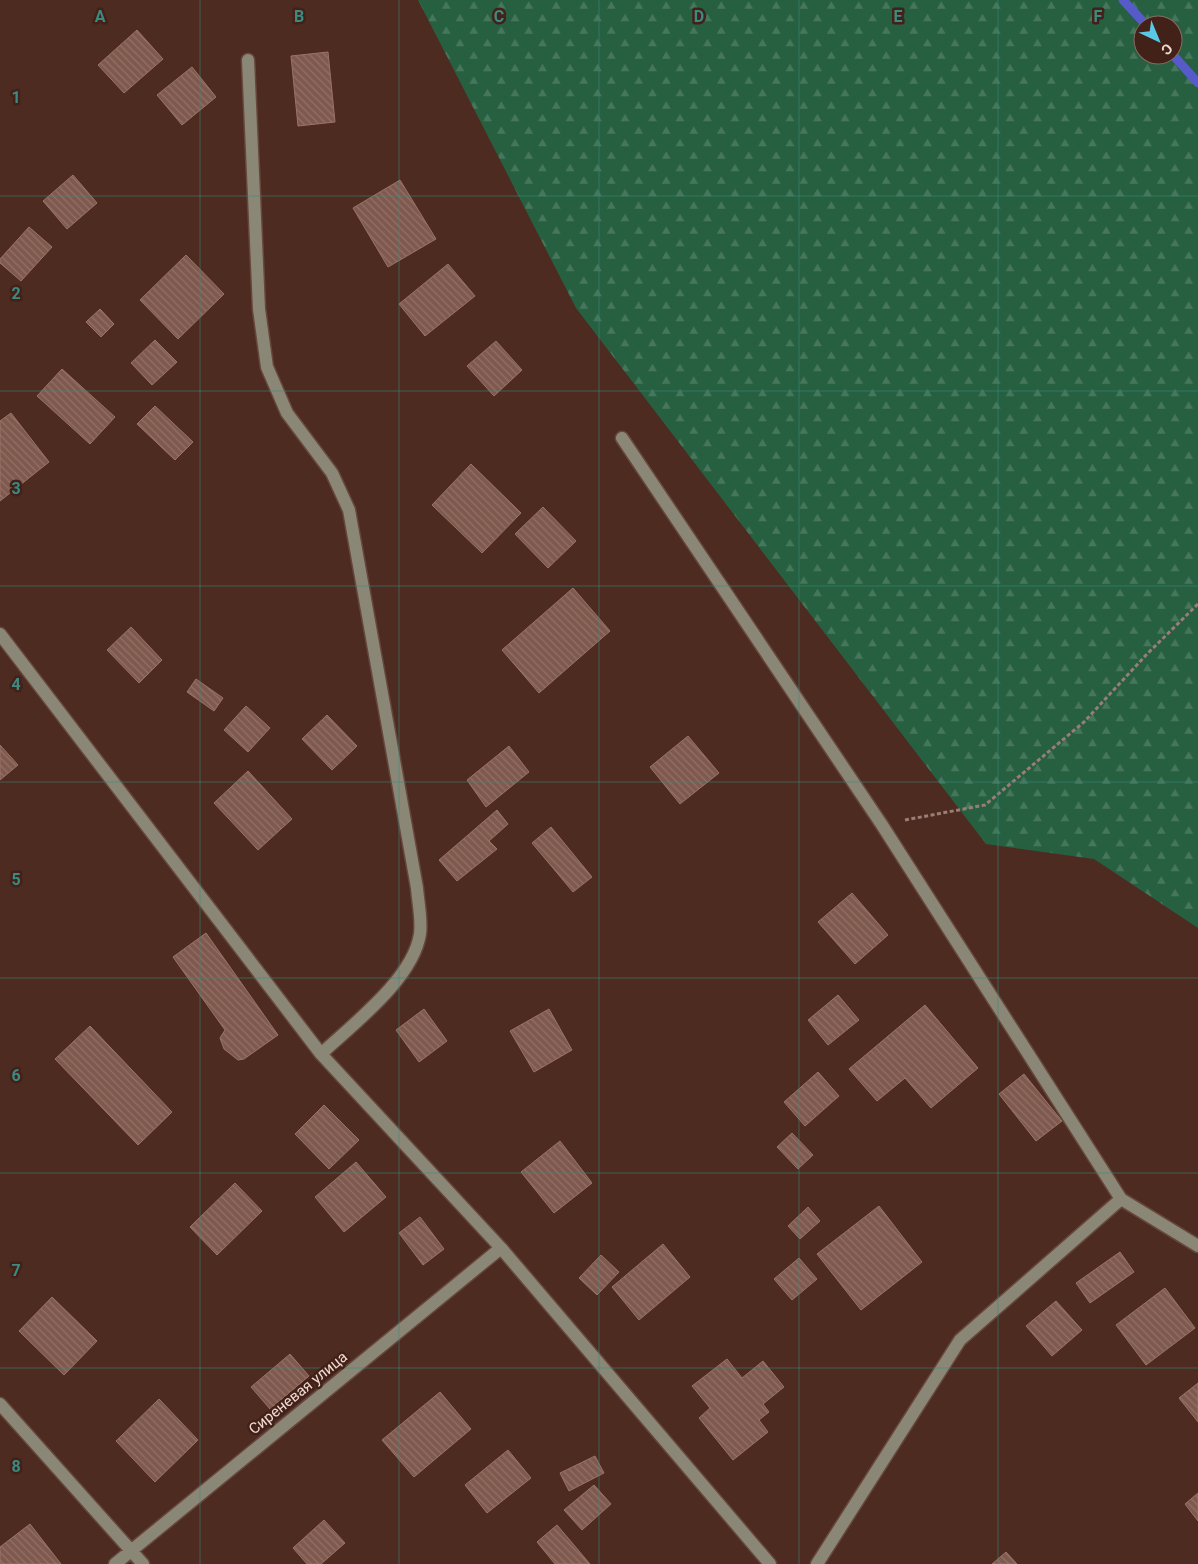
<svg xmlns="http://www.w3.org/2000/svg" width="1198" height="1564" font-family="Roboto,sans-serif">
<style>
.forest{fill:url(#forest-firs);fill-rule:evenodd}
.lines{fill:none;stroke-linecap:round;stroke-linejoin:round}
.stream{stroke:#565bc9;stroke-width:9}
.building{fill:url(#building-back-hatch);stroke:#9b7367}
.minor-casing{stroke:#67473d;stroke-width:15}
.path{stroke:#9a7e75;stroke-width:3;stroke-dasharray:4 2.5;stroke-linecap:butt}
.minor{stroke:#8b8777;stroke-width:12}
.grid{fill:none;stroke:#3c8a82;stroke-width:1;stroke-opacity:0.55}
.labels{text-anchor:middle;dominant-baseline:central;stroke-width:5;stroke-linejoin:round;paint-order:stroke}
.street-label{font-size:15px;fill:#f0dad3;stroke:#422118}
.grid-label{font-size:16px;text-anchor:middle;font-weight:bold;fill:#3c8a82;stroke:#422118;stroke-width:5;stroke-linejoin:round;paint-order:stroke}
</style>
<defs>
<pattern id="forest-firs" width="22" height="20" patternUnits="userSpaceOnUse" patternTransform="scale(1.25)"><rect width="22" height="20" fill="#266041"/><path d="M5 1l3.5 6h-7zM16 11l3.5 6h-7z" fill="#46765c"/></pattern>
<pattern id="building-back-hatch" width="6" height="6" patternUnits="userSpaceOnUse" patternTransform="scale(1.25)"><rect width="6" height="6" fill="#7f594e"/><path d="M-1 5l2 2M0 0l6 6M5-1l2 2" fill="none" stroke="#917067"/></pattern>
</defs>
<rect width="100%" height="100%" fill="#4d2b21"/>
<path class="forest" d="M418,0H1198V928L1094,859L986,844L576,308ZM1143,25H1173V55H1143Z"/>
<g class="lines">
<path class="stream" d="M1123,0L1146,25
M1173,55L1198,83"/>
</g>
<path class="building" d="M137,30L163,59L124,93L98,65Z
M328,52L335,122L298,126L291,56Z
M192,67L216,97L182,125L157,95Z
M73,175L97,203L67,229L43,201Z
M400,180L436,239L388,267L353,208Z
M29,227L52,247L21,281L0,263V259Z
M186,255L224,294L178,339L140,300Z
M448,264L475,296L425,336L399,304Z
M100,309L114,324L101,337L86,322Z
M155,340L177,362L152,385L131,363Z
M496,341L522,370L494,396L467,366Z
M62,369L115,417L90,444L37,396Z
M155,406L193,442L175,460L137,424Z
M11,413L49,462L0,501V421Z
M471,464L521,513L482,553L432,505Z
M543,507L576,541L548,568L515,534Z
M573,588L610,631L539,693L502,650Z
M131,627L162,660L139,683L107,650Z
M196,679L223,698L214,711L187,692Z
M246,706L270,728L248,752L224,730Z
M327,715L357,746L332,770L302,739Z
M688,736L719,773L680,804L650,767Z
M0,745L18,765L0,780Z
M509,746L529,772L486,807L467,780Z
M248,771L292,819L258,850L214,803Z
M497,810L508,824L489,841L497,849L457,881L439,860Z
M551,827L592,877L573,892L532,843Z
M852,893L888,935L855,964L818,922Z
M206,933L278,1035L244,1059L238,1060L224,1049L220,1038L225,1030L173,957Z
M838,995L859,1020L828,1045L808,1020Z
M925,1005L978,1068L931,1108L905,1078L877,1101L849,1069Z
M424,1009L447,1041L419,1062L396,1030Z
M549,1009L572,1050L534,1072L510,1031Z
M90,1026L172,1112L138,1145L55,1059Z
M818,1072L839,1096L805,1126L784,1102Z
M1024,1074L1062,1121L1036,1141L999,1094Z
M324,1105L359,1140L329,1169L295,1134Z
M792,1133L813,1155L798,1169L777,1147Z
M560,1141L592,1183L554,1213L521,1172Z
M356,1162L386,1197L344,1232L315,1197Z
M235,1183L262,1211L217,1255L190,1227Z
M879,1206L922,1262L861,1310L817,1254Z
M808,1207L820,1221L800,1239L788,1226Z
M420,1217L444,1249L423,1265L399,1233Z
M663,1244L690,1277L639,1320L612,1287Z
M1120,1252L1134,1272L1090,1303L1076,1283Z
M601,1255L619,1272L597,1295L579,1278Z
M799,1258L817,1279L792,1300L774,1279Z
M1165,1288L1195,1328L1146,1365L1116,1325Z
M52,1297L97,1341L64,1375L19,1331Z
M1056,1301L1082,1330L1052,1356L1026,1326Z
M290,1354L309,1376L270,1409L251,1387Z
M727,1359L742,1378L763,1361L784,1387L763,1404L769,1412L759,1420L768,1432L733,1460L699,1418L710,1408L692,1386Z
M1198,1383V1422L1179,1398Z
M440,1392L471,1429L414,1477L382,1440Z
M159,1399L198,1440L155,1482L116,1441Z
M508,1450L531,1478L487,1513L465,1485Z
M595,1456L604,1473L569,1491L560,1473Z
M594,1485L611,1504L582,1530L564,1510Z
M1198,1493V1521L1185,1504Z
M324,1520L345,1543L321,1564H307L293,1548Z
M30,1524L61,1564H0V1547Z
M557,1525L590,1564H555L537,1542Z
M1006,1552L1017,1564H992Z"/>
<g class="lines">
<g class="minor-casing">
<path id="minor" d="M248,60L259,309L267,367L287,413L332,473L349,510L417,888C418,902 422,919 420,934C413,979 353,1024 321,1054
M622,438L882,825L1121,1199
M0,634L321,1054L501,1248L770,1564
M0,1404L143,1564
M115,1564L501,1248
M817,1564L960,1340L1121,1199L1198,1246"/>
</g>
<path class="path" d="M905,820L985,805L1084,722L1147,654L1198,604"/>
<use href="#minor" class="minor"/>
</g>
<path class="grid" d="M200,0V1564M399,0V1564M599,0V1564M799,0V1564M998,0V1564M0,196H1198M0,391H1198M0,586H1198M0,782H1198M0,978H1198M0,1173H1198M0,1368H1198"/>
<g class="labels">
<g class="street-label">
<text transform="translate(298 1393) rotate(-39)">Сиреневая улица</text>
</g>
</g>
<g class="grid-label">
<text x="100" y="22">A</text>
<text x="299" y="22">B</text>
<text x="499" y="22">C</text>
<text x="699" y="22">D</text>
<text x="898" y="22">E</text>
<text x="1098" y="22">F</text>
<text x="16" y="103">1</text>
<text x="16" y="299">2</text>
<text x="16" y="494">3</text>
<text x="16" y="690">4</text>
<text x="16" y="885">5</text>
<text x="16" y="1081">6</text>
<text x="16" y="1276">7</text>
<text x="16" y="1472">8</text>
</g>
<g transform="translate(1158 40) rotate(136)"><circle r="24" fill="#422118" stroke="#886b63"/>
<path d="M0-4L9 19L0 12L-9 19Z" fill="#59c8e4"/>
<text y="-8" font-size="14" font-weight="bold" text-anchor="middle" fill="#f0dad3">С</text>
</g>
</svg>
